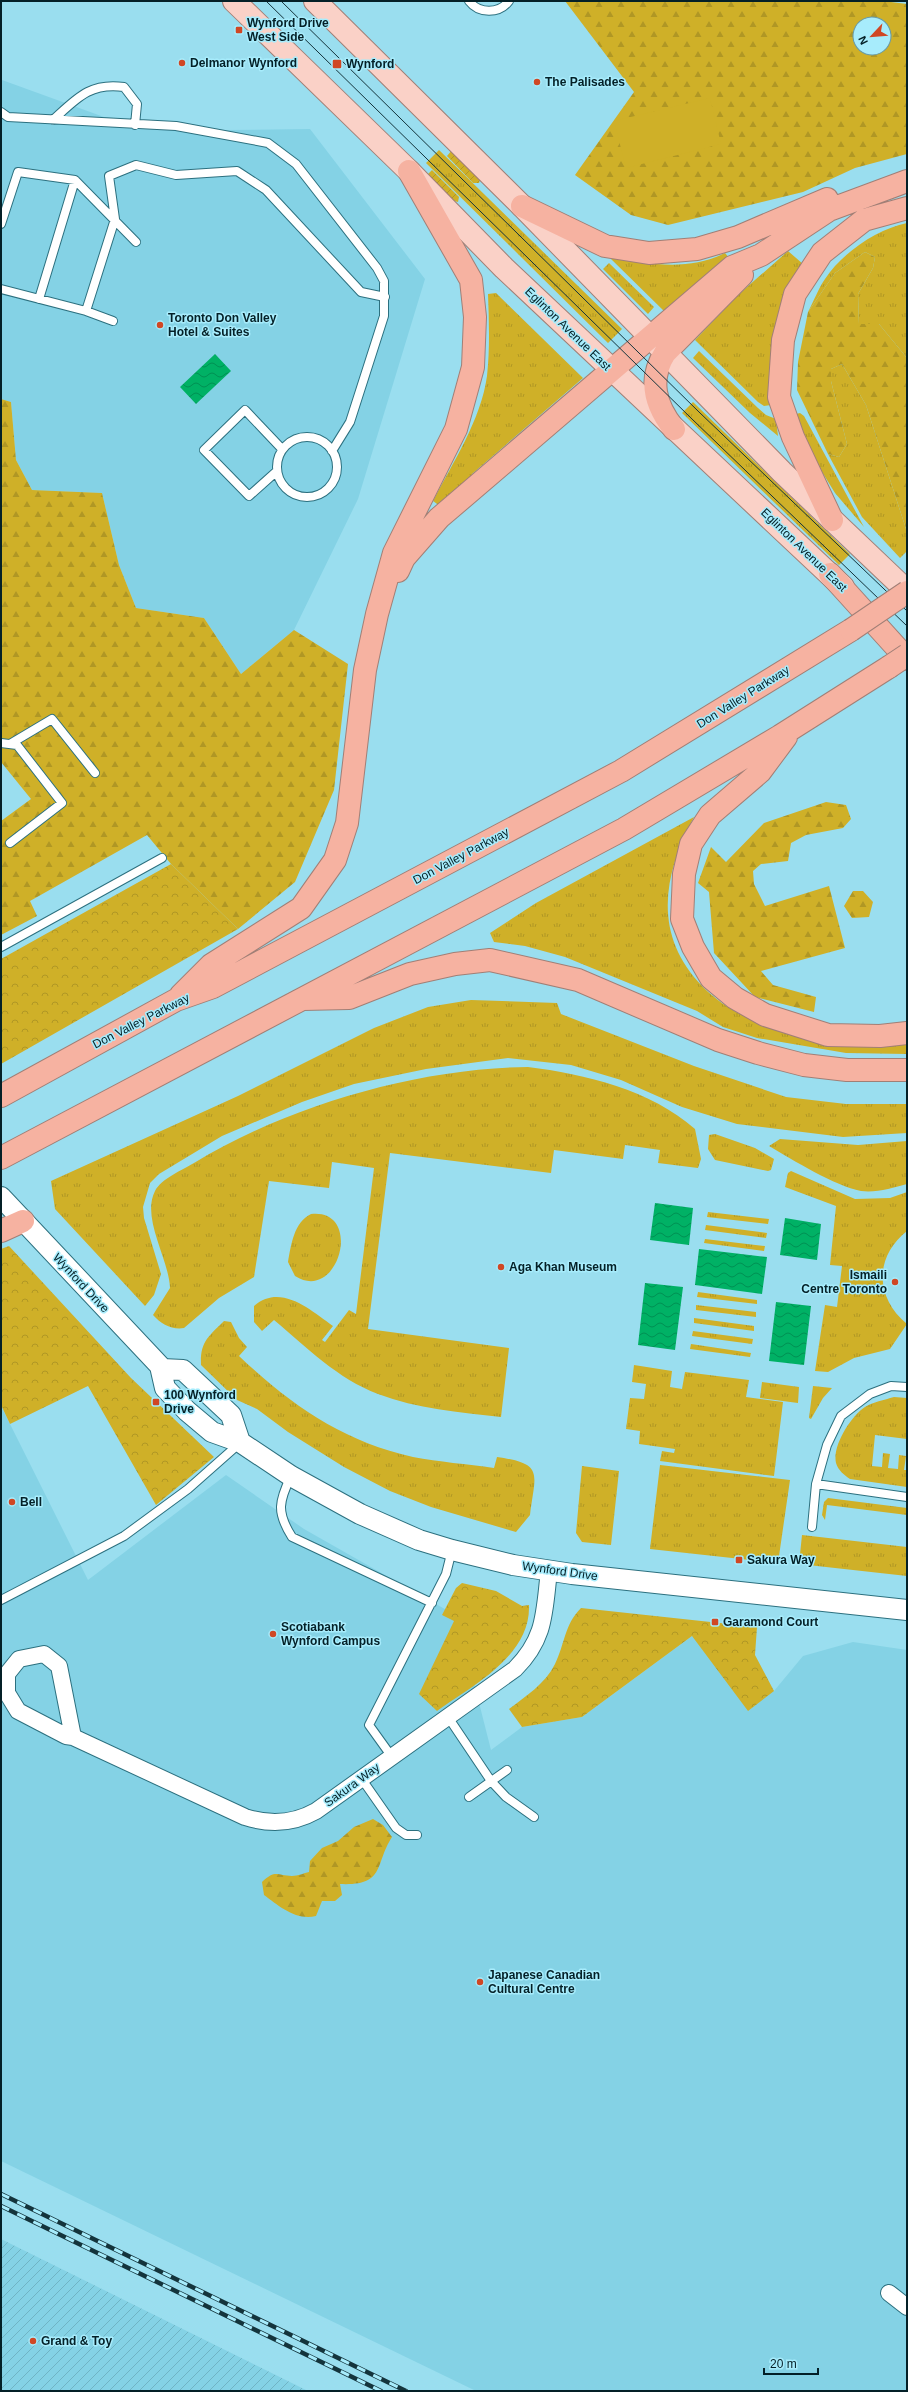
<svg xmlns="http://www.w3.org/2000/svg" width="908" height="2392" font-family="Arial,sans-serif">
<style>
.built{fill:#84d2e5}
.industrial{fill:url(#industrial-furrows)}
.grass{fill:url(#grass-tufts)}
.forest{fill:url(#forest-firs);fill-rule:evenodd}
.park{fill:url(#park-crowns)}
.garden{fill:url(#garden-furrows)}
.pitch{fill:#cfb028}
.water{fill:url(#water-waves)}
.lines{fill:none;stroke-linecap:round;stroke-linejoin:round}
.service-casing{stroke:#2c707f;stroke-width:10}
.minor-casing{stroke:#2c707f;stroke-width:18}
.tertiary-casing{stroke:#2c707f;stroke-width:22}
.primary-casing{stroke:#a17f76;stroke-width:24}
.motorway-casing{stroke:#a17f76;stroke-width:24}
.service{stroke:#fff;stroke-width:8}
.minor{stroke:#fff;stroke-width:16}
.tertiary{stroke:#fff;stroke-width:20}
.primary{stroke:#fad1c7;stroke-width:22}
.motorway{stroke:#f6b2a1;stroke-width:22}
.tram{stroke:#14343c;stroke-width:1}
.rail-casing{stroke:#14343c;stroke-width:4.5}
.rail{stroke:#a7ecfc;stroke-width:3;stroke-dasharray:9;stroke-linecap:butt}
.motorway-bridge-casing{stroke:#a17f76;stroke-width:24;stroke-linecap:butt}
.motorway-bridge{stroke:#f6b2a1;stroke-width:22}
.poi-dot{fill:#d04724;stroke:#a7ecfc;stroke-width:1.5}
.labels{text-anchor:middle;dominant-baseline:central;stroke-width:3;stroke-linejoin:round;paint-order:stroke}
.poi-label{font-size:12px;font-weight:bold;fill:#042027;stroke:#a7ecfc;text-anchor:start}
.street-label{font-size:12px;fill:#042027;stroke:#a7ecfc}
</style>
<defs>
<pattern id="industrial-furrows" width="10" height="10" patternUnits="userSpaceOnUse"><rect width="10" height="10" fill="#84d2e5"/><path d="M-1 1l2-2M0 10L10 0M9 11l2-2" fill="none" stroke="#70b4c4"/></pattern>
<pattern id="grass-tufts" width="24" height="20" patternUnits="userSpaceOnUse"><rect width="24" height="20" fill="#cfb028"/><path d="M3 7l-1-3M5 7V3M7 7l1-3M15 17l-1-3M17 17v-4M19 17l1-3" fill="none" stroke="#b09724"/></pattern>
<pattern id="forest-firs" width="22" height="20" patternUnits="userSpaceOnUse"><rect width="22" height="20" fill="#cfb028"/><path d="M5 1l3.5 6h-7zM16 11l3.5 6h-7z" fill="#b09724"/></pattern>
<pattern id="park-crowns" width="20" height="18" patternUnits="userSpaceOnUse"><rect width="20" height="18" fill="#cfb028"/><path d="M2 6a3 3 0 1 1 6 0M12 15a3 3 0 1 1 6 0" fill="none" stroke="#b09724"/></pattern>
<pattern id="garden-furrows" width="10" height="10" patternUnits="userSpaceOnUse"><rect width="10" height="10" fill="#cfb028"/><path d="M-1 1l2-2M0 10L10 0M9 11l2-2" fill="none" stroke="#b09724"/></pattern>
<pattern id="water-waves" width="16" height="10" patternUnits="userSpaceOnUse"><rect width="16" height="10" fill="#00b165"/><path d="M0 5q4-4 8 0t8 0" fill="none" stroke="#009053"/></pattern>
</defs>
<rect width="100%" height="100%" fill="#9adeef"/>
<path class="built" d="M2,80L104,117L224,130L310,129L425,279L358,499L294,630L241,674L204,618L136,608L119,565L102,493L32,490L16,460L11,402L1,399Z
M1,1406L88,1580L226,1475L304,1529L457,1616L491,1750L522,1727L582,1717L692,1636L774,1691L803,1656L853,1642L907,1650V2391H476L1,2161Z"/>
<path class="industrial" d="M1,2239L308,2391H1Z"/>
<path class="grass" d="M439,150L622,329L608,343L426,163Z
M907,223V358L879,324L859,325L858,294L873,268L875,257L865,252L835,273L808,312C814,301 818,289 825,279C842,253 877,229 907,223Z
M788,251L803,264L771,405L764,406L758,402L695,340L738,295Z
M725,253L730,259L667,314L611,259L612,256C650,265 689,271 725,253Z
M609,263L654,307L648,314L603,269Z
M496,293L583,378L472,474V479L440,506L433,501C453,462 481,420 487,376C490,349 489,321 488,294Z
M699,351L758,408L766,415L776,419L778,436L750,413L693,358Z
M842,364L866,405L907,532V551L900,558L862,517L828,454L839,457L847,444L831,381V369Z
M693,402L850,554L839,565L682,413Z
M800,413L804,416L864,527L835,493L811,454L796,414Z
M694,817C663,875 652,935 703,987C713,997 731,1011 745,1016C761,1020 780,1021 796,1024C833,1030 870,1036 907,1042V1054L846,1053L757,1038L723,1027L697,1011L565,957L525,946L494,942L490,933L536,903Z
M471,1000L557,1003L561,1014L694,1066L786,1097L846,1104H907V1133L843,1137L737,1124L682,1107L621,1080L571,1065L508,1058L426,1069L354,1084L302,1102L222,1136L159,1174L150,1183L143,1207L144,1218L161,1274L154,1295L145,1306L55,1209L51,1181L238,1096L374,1028L428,1007Z
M528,1067C585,1074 651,1090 695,1129L701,1159L698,1168L658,1163L660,1150L625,1145L623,1159L554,1150L551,1173L390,1153L368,1329L509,1348L501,1417C459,1412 417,1409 378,1394C338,1379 306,1347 274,1320L262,1331L254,1322V1306C281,1283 310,1310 333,1326L322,1340L325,1342L349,1310L356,1314L374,1168L332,1162L329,1188L269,1181L254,1277L219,1298L184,1328C172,1330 161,1324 153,1315L170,1288C169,1259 141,1218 155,1191C161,1179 182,1170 194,1163C287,1106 418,1068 528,1067Z
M715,1134L755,1148L774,1159L771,1170L768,1171L715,1160L708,1149L709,1135Z
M780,1139L858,1145L907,1141V1184C893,1188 876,1193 861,1191C835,1186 793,1160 769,1146Z
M791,1171L855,1199L890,1198L907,1192V1231C874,1257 875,1298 907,1324L890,1349L854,1358L828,1372L815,1371L825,1305L837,1307L842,1266L830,1265L836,1206L785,1187L788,1173Z
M708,1212L769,1219L768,1224L707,1217Z
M311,1214C364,1208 339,1304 295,1276L288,1262C291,1245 294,1222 311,1214Z
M706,1225L767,1233L766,1238L705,1230Z
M705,1239L765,1246L764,1251L704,1243Z
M698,1292L757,1300V1304L697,1297Z
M696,1305L756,1312V1317L696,1310Z
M694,1318L754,1326V1331L694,1323Z
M224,1321L231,1322L239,1338L247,1347L239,1356C291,1405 342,1441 413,1457C439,1462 467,1464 494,1468L497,1457C545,1464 535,1473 530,1515L516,1532L431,1507L390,1491L344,1467L288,1432L257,1409L237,1400L201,1365C200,1342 208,1337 224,1321Z
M693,1331L753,1339L752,1344L692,1336Z
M691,1344L751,1353L750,1357L690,1349Z
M634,1365L672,1371L670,1387L682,1389L685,1372L749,1380L746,1397L783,1402L774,1476L660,1461L662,1451L674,1453L675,1449L639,1444L640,1431L626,1429L630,1398L644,1399L646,1384L632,1382Z
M762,1382L799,1387L798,1403L760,1398Z
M813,1386L832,1388L823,1398L811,1419L809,1418Z
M894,1397L907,1398V1439L875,1435L872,1466L882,1467L883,1453L890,1454L888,1468L898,1469L899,1455L906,1456L904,1470H907V1487L850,1479C844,1475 838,1470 836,1463C832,1446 851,1416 865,1407C873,1402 884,1400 894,1397Z
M660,1465L790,1480L778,1563L650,1549Z
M582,1466L619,1471L611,1545L582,1542L576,1533Z
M828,1498L907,1508V1515L827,1505L825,1520L822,1515L824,1502Z
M802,1535L907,1547V1576L799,1564Z"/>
<path class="forest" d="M565,1H883L907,4V154L855,168L803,192L668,225L631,215L575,175L634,92ZM860,24H884V48H860Z
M865,252L875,257L873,268L858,294L859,324H879L907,358V532L866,405L842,364L831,369V381L847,444L839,457L828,454L797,390L798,362L808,312L835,273Z
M1,399L11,402L16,460L32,490L102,493L119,565L136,608L204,618L241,674L294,630L348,664L334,790L295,882L238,929L171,864L147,835L30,901L37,916L1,935V821L31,799L1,762Z
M826,802L846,805L851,819L843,828L806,835L791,843L788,861L761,864L753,871L754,884L765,906L829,886L845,948L761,971L773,985L816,997L814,1012L755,997L714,953L709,892L698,883L711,847L726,862L764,823Z
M853,891H863L873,902L869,917L852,918L844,906Z
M373,1819L383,1825L392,1837C374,1865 386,1886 340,1884L342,1895L335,1901H322L316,1916C296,1921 279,1906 264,1895L262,1882C276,1869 277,1876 292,1876C298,1876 304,1873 309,1872L310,1861L322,1848L338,1841L354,1827Z"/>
<path class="park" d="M171,864L238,929L1,1064V959Z
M9,1246L131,1378L214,1457L156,1505L88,1386L10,1424L1,1405V1249Z
M462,1583L496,1591L522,1606L529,1605C531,1656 472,1686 437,1711L419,1694L454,1621L442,1615L456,1588Z
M581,1608L757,1627L755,1655L774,1691L748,1711L692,1636L582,1717L522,1727L509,1709C526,1696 545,1684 555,1664C565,1644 564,1625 581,1608Z"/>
<path class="garden" d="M452,150L480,180L479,183H473L447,156Z
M432,170L459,197L458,202L454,201L426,176Z"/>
<path class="pitch" d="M710,98L721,144L626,168L614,121Z"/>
<path class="water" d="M215,354L231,371L196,404L180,387Z
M655,1203L693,1208L689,1245L650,1240Z
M785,1218L821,1224L817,1260L780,1255Z
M699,1249L767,1257L762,1294L695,1285Z
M645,1283L683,1287L675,1350L638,1345Z
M776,1302L811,1306L804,1365L769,1361Z"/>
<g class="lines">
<g class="service-casing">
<path id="service" d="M469,1C479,14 499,14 509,1
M1,112L8,117L176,126L268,143L296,164L377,268L384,281V316L350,422L332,451
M53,120C76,99 90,82 124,87L137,104L135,125
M1,224L18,172L75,180L136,242
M1,289L86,311L115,219L109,176L136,165L176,175L237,171L266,190L361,292L385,297
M39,299L75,180
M86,311L113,321
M277 467a30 30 0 1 1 60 0a30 30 0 1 1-60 0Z
M277,471L249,496L204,450L245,410L282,449
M1,743L17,745L62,803L10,843
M10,744L52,719L95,773
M1,947L162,858
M291,1476C279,1501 276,1512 292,1537L432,1603
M816,1484L827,1445L841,1416L870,1394L891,1386L907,1387
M812,1527L816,1484L907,1497
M1,1600L124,1536L188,1489L240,1443
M448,1717L491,1781L506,1797L534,1817
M392,1757L369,1725L446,1574L452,1550
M361,1778L396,1828L406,1835H417
M469,1797L507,1770"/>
</g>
<g class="minor-casing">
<path id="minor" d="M73,1737L66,1736L18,1711L7,1693V1674L19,1659L44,1654L59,1666L73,1737L245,1817C270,1825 293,1824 316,1811L515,1669C546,1638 544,1612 549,1571
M889,2293L907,2307"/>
</g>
<g class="tertiary-casing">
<path id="tertiary" d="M1,1197L160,1366L165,1388L187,1411L212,1432L240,1442L291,1476L360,1514L419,1540L452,1550L513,1565L572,1574L907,1610
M162,1369L183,1370L231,1415L240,1442"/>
</g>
<g class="primary-casing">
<path id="primary" d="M234,1L409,171L504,268L843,587
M315,1L522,206L782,472L907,591"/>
</g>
<g class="motorway-casing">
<path id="motorway" d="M522,206L605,246L649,253L697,249L738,237L827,199
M674,429C655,405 648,380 665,353L742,275
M832,520L793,437L779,397L783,340L795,294L822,253L864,220L907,208
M398,571L404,558L439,518L732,267L761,255L829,210L907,181
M830,574L907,659
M786,737L760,772L710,815L691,844L684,874L682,919L693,947L711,978L735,998L765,1015L828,1035L880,1036L907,1033
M181,995L211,965L301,908L335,860L347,823L365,670L377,614L394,553L456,429L473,367L475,317L471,280L409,171
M303,999L349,998L410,974L455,964L490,960L578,980L718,1040L758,1053L804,1065L847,1070H907
M1,1096L176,1000L213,987L621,771L851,630
M1,1158L624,829L780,736L889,667
M1,1231L23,1221"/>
</g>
<use href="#service" class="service"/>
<use href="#minor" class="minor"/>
<use href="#tertiary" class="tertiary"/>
<use href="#primary" class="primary"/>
<use href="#motorway" class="motorway"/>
<path class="tram" d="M266,1L692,419L907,626
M281,1L699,412L907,611"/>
<g class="rail-casing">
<path id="rail" d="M1,2194L406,2391
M1,2206L381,2391"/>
</g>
<use href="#rail" class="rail"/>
<g class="motorway-bridge-casing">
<path id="motorway-bridge" d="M851,630L907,592
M889,667L907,655"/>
</g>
<use href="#motorway-bridge" class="motorway-bridge"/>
</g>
<g class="poi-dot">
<rect x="235" y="26" width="8" height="8" rx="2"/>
<circle cx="182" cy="63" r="4"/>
<rect x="332" y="59" width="10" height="10" rx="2"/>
<circle cx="537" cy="82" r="4"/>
<circle cx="160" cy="325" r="4"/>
<circle cx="501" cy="1267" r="4"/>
<circle cx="895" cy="1282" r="4"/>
<rect x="152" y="1398" width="8" height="8" rx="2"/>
<circle cx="12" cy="1502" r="4"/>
<rect x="735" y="1556" width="8" height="8" rx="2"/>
<rect x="711" y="1618" width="8" height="8" rx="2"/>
<circle cx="273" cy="1634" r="4"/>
<circle cx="480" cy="1982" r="4"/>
<circle cx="33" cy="2341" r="4"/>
</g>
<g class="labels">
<g class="poi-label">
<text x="247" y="23">Wynford Drive<tspan x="247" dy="14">West Side</tspan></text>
<text x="190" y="63">Delmanor Wynford</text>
<text x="346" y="64">Wynford</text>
<text x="545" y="82">The Palisades</text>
<text x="168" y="318">Toronto Don Valley<tspan x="168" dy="14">Hotel &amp; Suites</tspan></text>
<text x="509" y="1267">Aga Khan Museum</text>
<text x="887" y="1275" text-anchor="end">Ismaili<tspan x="887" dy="14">Centre Toronto</tspan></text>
<text x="164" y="1395">100 Wynford<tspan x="164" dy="14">Drive</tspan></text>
<text x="20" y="1502">Bell</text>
<text x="747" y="1560">Sakura Way</text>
<text x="723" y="1622">Garamond Court</text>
<text x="281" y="1627">Scotiabank<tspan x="281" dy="14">Wynford Campus</tspan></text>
<text x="488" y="1975">Japanese Canadian<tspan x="488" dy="14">Cultural Centre</tspan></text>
<text x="41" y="2341">Grand &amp; Toy</text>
</g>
<g class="street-label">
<text transform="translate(568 329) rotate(44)">Eglinton Avenue East</text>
<text transform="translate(804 550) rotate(44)">Eglinton Avenue East</text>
<text transform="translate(743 697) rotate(-32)">Don Valley Parkway</text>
<text transform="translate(461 856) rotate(-28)">Don Valley Parkway</text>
<text transform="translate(141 1021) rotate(-27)">Don Valley Parkway</text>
<text transform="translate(81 1283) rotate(47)">Wynford Drive</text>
<text transform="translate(560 1571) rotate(8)">Wynford Drive</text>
<text transform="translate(352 1785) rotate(-36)">Sakura Way</text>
</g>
</g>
<rect width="908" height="2392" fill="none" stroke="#042027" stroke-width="4"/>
<g transform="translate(872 36) rotate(244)"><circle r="19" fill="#a7ecfc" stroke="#669aa7"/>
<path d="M0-3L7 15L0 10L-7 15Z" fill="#d04724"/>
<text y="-6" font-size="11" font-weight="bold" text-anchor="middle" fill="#042027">N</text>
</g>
<path d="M764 2368v6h54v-6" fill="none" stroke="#042027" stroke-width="2"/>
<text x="770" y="2368" font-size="12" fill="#042027" stroke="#a7ecfc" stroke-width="3" paint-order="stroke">20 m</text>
</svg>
